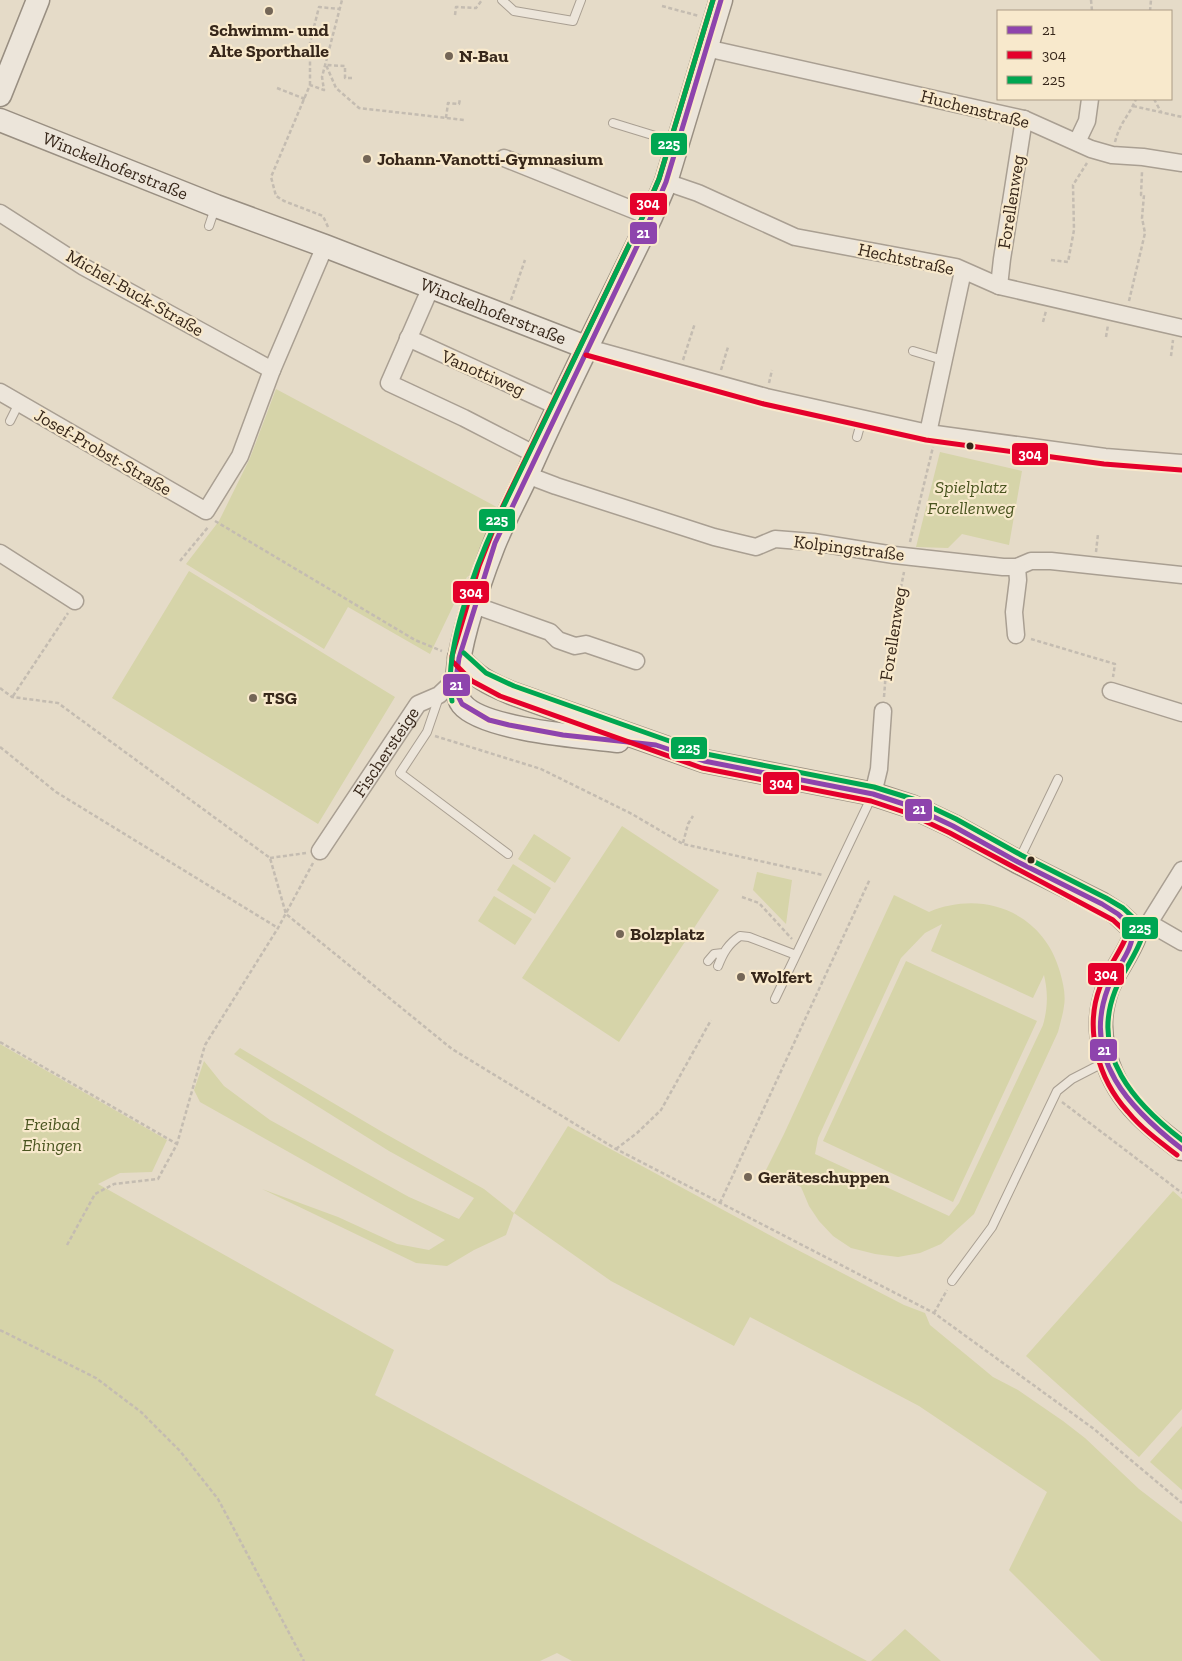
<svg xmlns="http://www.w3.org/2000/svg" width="1182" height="1661" font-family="'Zilla Slab',serif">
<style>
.green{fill:#d6d4a9;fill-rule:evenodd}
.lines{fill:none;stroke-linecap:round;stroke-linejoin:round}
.lane-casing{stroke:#a99f92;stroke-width:10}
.street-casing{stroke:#a99f92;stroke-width:19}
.secondary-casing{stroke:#998f82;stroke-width:25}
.path{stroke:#c4bcb1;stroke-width:2.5;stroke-dasharray:4 2.5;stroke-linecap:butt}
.lane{stroke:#ece5da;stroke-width:8}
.street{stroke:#ece5da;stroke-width:16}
.secondary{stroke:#ece5da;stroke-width:22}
.bus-1-casing{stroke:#f8e9cc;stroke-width:9}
.bus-2-casing{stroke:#f8e9cc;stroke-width:9}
.bus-3-casing{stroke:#f8e9cc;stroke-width:9}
.bus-1{stroke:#8e44ad;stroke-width:5}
.bus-2{stroke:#e4002b;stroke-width:5}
.bus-3{stroke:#00a651;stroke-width:5}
.poi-dot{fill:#746657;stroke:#f8e9cc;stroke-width:2}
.bus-dot{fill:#37271a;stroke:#f8e9cc;stroke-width:2}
.labels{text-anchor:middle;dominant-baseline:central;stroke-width:4.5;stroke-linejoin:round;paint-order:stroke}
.poi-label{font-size:18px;font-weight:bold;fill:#37271a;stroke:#f8e9cc;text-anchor:start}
.street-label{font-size:18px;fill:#37271a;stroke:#f8e9cc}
.park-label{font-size:18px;font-style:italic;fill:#4a5520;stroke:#f8e9cc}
.line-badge{stroke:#f8e9cc;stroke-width:2}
.badge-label{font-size:14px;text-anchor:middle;font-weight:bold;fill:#fff}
</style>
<rect width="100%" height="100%" fill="#e5dbc8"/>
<path class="green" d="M276,389L508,513L486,568L467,577L430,654L348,607L324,649L186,564L219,521L250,458Z
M940,452L1022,471L1009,545L962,534L948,548L916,547Z
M189,571L395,697L318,824L112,698Z
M622,826L719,890L619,1042L522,978Z
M534,834L571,858L555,883L518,859Z
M513,864L551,888L535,914L497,890Z
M757,872L792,880L786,924L753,890Z
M894,895L929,912C984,889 1044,913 1060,972C1063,983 1066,995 1064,1006C1063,1015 1060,1023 1058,1032L974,1214L941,1244L920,1253L898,1257L875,1254L851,1248L833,1236L819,1221L809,1206L801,1187L766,1170L784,1134ZM942,924L931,951L1033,998L1044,975C1048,992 1048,1007 1043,1025L959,1203L949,1216L815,1154L818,1138L901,958L925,933Z
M494,896L532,919L515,945L478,921Z
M906,961L1037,1021L953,1202L823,1141Z
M0,1044L167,1140L152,1172L120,1173L98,1184L394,1350L375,1395L867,1661H572L557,1653L540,1661H0Z
M240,1048L384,1133L484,1189L514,1213L568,1126L788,1245L904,1305L925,1313L930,1325L993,1377L1018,1390L1063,1421L1085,1438L1139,1489L1182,1522V1661H1101L1009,1570L1047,1492L919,1406L750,1317L734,1346L611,1281L514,1213L506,1235L474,1250L447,1266L416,1263L262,1189L338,1217L397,1244L429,1250L445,1240L200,1102L194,1090L204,1061L224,1086L270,1120L409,1197L459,1219L474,1198L389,1151L234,1054Z
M1173,1191L1182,1199V1409L1139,1457L1026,1356Z
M1182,1426V1490L1150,1462Z
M905,1629L941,1661H871Z"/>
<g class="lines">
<g class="lane-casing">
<path id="lane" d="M502,0L514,11L573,21L581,0
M613,123L675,142
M209,226L215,208
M913,351L943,360
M10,421L19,403
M857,437L862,419
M439,697L427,732L400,773L508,854
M1019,860L1058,779
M708,961L714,954L723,953
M718,966C723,953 728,944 740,936L749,937L796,955
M775,999L872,796
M952,1281L992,1227L1057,1091L1072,1079L1105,1062"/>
</g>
<g class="street-casing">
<g id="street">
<path d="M706,48L1024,119L1091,149L1112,155L1143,157L1182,163"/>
<path d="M1077,142L1087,121L1090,99"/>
<path d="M504,158L651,217"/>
<path d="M666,182L698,193L795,237L956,267L999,286L1182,328"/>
<path d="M0,213L84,267L272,370L325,246"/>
<path d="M999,286L1002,259L1024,119"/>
<path d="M431,287L389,383L464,418L536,455"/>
<path d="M408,338L559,407"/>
<path d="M588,348L766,397L928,433L1105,457L1182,463"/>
<path d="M0,392L206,511L240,456L272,370"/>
<path d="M928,433L963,271"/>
<path d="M527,475L556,486L714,537L756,547L775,539L813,542L894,555L1003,567H1017L1031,561H1051L1182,575"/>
<path d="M0,553L75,601"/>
<path d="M474,605L550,632L558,640L575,646L586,644L636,661"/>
<path d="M1016,635L1014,612L1018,580L1017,567"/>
<path d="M1111,691L1182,713"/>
<path d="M873,794L879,769L883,711"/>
<path id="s1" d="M320,851L418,704L439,695L456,679"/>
<path d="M1149,923L1182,870"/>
<path d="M1149,923L1182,942"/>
</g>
</g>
<g class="secondary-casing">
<g id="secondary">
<path d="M0,95L38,0"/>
<path id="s2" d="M0,120L216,206L325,246L588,348"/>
<path d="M459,658C476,677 487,683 511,693L704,761L873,794L913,807L953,826L1018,862L1102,904L1118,914L1133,928L1135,936C1128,955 1114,971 1107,990C1100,1011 1099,1028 1104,1050C1115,1098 1145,1121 1182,1149"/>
<path d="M618,741C585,737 483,730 462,704C443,680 483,573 494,545C504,520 517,497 528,473C566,386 610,302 651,217L666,182L721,0"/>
</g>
</g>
<path class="path" d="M1091,0L1092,11
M662,6L699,16
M1150,11L1151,0
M455,15L456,7L476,8L482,0
M352,78H345V66L326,65L336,88L359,108L464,120
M310,85V43L319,7L340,9
M277,88L305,99
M1154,99L1161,112
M1133,106L1182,117
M446,118L448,103L459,104L460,99
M1115,142C1120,122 1129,116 1136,99
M328,227L323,216L284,201L276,196L271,177L310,85L324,90L322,77L342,0
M1051,260L1068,262L1074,230L1073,185L1087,163
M511,300L525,260
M1129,301L1145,233L1142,218L1144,195H1141L1142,172
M1043,322L1046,311
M1106,337L1108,325
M1171,356L1173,340
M683,360L695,323
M721,370L728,347
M769,383L772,370
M215,521L415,640L442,651
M910,542L933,447
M1096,552L1098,534
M180,561L209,526
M1031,639L1115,664L1113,677
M0,688L12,697L58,703L270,858L286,914L452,1049L616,1149L934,1313L1094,1429L1182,1503
M13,696L68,613
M884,697L887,658L904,572
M435,736L541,769L632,814L683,844L823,875
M0,747L56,792L278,928
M683,843L688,824L693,816
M270,858L306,853
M742,897L759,903L792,939
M0,1042L177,1144
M1062,1102L1182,1193
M616,1149L637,1133L661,1110L711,1020
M720,1203L870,879
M67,1245L95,1194L114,1184L158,1179L177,1144L205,1045L278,928L313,863
M934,1313L947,1290
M0,1330L96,1378L141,1412L180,1451L218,1499L304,1661"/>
<use href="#lane" class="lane"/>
<use href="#street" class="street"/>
<use href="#secondary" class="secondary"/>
<g class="bus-1-casing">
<path id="bus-1" d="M721,0L666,182L651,217L495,543L459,658L456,679L457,694L462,704L489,720L509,725L563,735L656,745L704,761L873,794L913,807L953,826L1018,862L1102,904L1118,914L1133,928
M1133,928C1134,951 1116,967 1108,988C1081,1059 1130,1109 1182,1149"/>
</g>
<g class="bus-2-casing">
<path id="bus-2" d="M713,0L659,179L644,214L501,510L479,566L452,656V661L472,681L500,696L702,768L871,801L910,814L950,833L1113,920L1126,932L1127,935C1120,953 1107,968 1100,987C1084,1029 1098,1079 1128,1112C1142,1129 1160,1142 1177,1155
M586,355L764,404L926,440L1104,464L1181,470"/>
</g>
<g class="bus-3-casing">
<path id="bus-3" d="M464,653L486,673L514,686L706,754L874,787L916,800L956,819L1021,855L1106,898L1123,908L1139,923L1142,937C1136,956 1122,972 1115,991C1090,1055 1135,1104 1182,1140
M452,701C442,654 476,565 496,522L644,214L659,179L713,0"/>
</g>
<use href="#bus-1" class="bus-1"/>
<use href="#bus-2" class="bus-2"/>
<use href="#bus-3" class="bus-3"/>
</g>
<g class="poi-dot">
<circle cx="269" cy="11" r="5"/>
<circle cx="449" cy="56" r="5"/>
<circle cx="367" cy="159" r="5"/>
<circle cx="253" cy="698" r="5"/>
<circle cx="620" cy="934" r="5"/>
<circle cx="741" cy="977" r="5"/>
<circle cx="748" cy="1177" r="5"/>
</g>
<g class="bus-dot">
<circle cx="970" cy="446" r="4.5"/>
<circle cx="1031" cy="860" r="4.5"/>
</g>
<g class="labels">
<g class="poi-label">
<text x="269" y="30" text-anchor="middle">Schwimm- und<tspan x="269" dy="21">Alte Sporthalle</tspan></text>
<text x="459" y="56">N-Bau</text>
<text x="377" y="159">Johann-Vanotti-Gymnasium</text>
<text x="263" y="698">TSG</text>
<text x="630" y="934">Bolzplatz</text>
<text x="751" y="977">Wolfert</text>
<text x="758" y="1177">Geräteschuppen</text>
</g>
<g class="street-label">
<text transform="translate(975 109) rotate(14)">Huchenstraße</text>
<text stroke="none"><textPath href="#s2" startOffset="124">Winckelhoferstraße</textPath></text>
<text transform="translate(1011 202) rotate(-81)">Forellenweg</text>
<text transform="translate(906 259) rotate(12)">Hechtstraße</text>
<text transform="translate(135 293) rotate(30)">Michel-Buck-Straße</text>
<text stroke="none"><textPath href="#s2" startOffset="529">Winckelhoferstraße</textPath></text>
<text transform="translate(483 373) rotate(24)">Vanottiweg</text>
<text transform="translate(103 452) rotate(30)">Josef-Probst-Straße</text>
<text transform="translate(849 548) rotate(7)">Kolpingstraße</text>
<text transform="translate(893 634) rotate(-81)">Forellenweg</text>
<text stroke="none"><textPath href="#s1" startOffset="119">Fischersteige</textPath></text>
</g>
<g class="park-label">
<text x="971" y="487">Spielplatz<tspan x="971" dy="21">Forellenweg</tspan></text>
<text x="52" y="1124">Freibad<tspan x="52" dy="21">Ehingen</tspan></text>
</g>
</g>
<g class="line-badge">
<rect x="650" y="132" width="38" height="24" rx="5" fill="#00a651"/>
<rect x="629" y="192" width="39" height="24" rx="5" fill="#e4002b"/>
<rect x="629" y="221" width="29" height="24" rx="5" fill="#8e44ad"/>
<rect x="1011" y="442" width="38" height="24" rx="5" fill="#e4002b"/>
<rect x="478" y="508" width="38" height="24" rx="5" fill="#00a651"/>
<rect x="452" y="580" width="38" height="24" rx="5" fill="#e4002b"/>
<rect x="442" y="673" width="29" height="24" rx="5" fill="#8e44ad"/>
<rect x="670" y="736" width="38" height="24" rx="5" fill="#00a651"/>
<rect x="762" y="771" width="38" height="24" rx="5" fill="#e4002b"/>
<rect x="904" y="798" width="29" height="24" rx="5" fill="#8e44ad"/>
<rect x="1121" y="916" width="38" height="24" rx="5" fill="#00a651"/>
<rect x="1087" y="962" width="38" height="24" rx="5" fill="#e4002b"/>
<rect x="1089" y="1038" width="29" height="24" rx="5" fill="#8e44ad"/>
</g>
<g class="badge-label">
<text x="669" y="149">225</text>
<text x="648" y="208">304</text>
<text x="643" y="238">21</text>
<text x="1030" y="459">304</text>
<text x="497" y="525">225</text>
<text x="471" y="597">304</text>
<text x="456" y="690">21</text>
<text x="689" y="753">225</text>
<text x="781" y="788">304</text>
<text x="919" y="814">21</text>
<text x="1140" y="933">225</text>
<text x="1106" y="979">304</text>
<text x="1104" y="1055">21</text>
</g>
<rect x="997" y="10" width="175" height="90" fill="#f8e9cc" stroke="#ab9b85"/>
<rect x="1007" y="26" width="25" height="8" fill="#8e44ad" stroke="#ab9b85"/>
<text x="1042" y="35" font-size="15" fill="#37271a">21</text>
<rect x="1007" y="51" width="25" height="8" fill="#e4002b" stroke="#ab9b85"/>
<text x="1042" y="60" font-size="15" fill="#37271a">304</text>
<rect x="1007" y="76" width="25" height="8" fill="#00a651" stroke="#ab9b85"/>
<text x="1042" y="85" font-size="15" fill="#37271a">225</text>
</svg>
